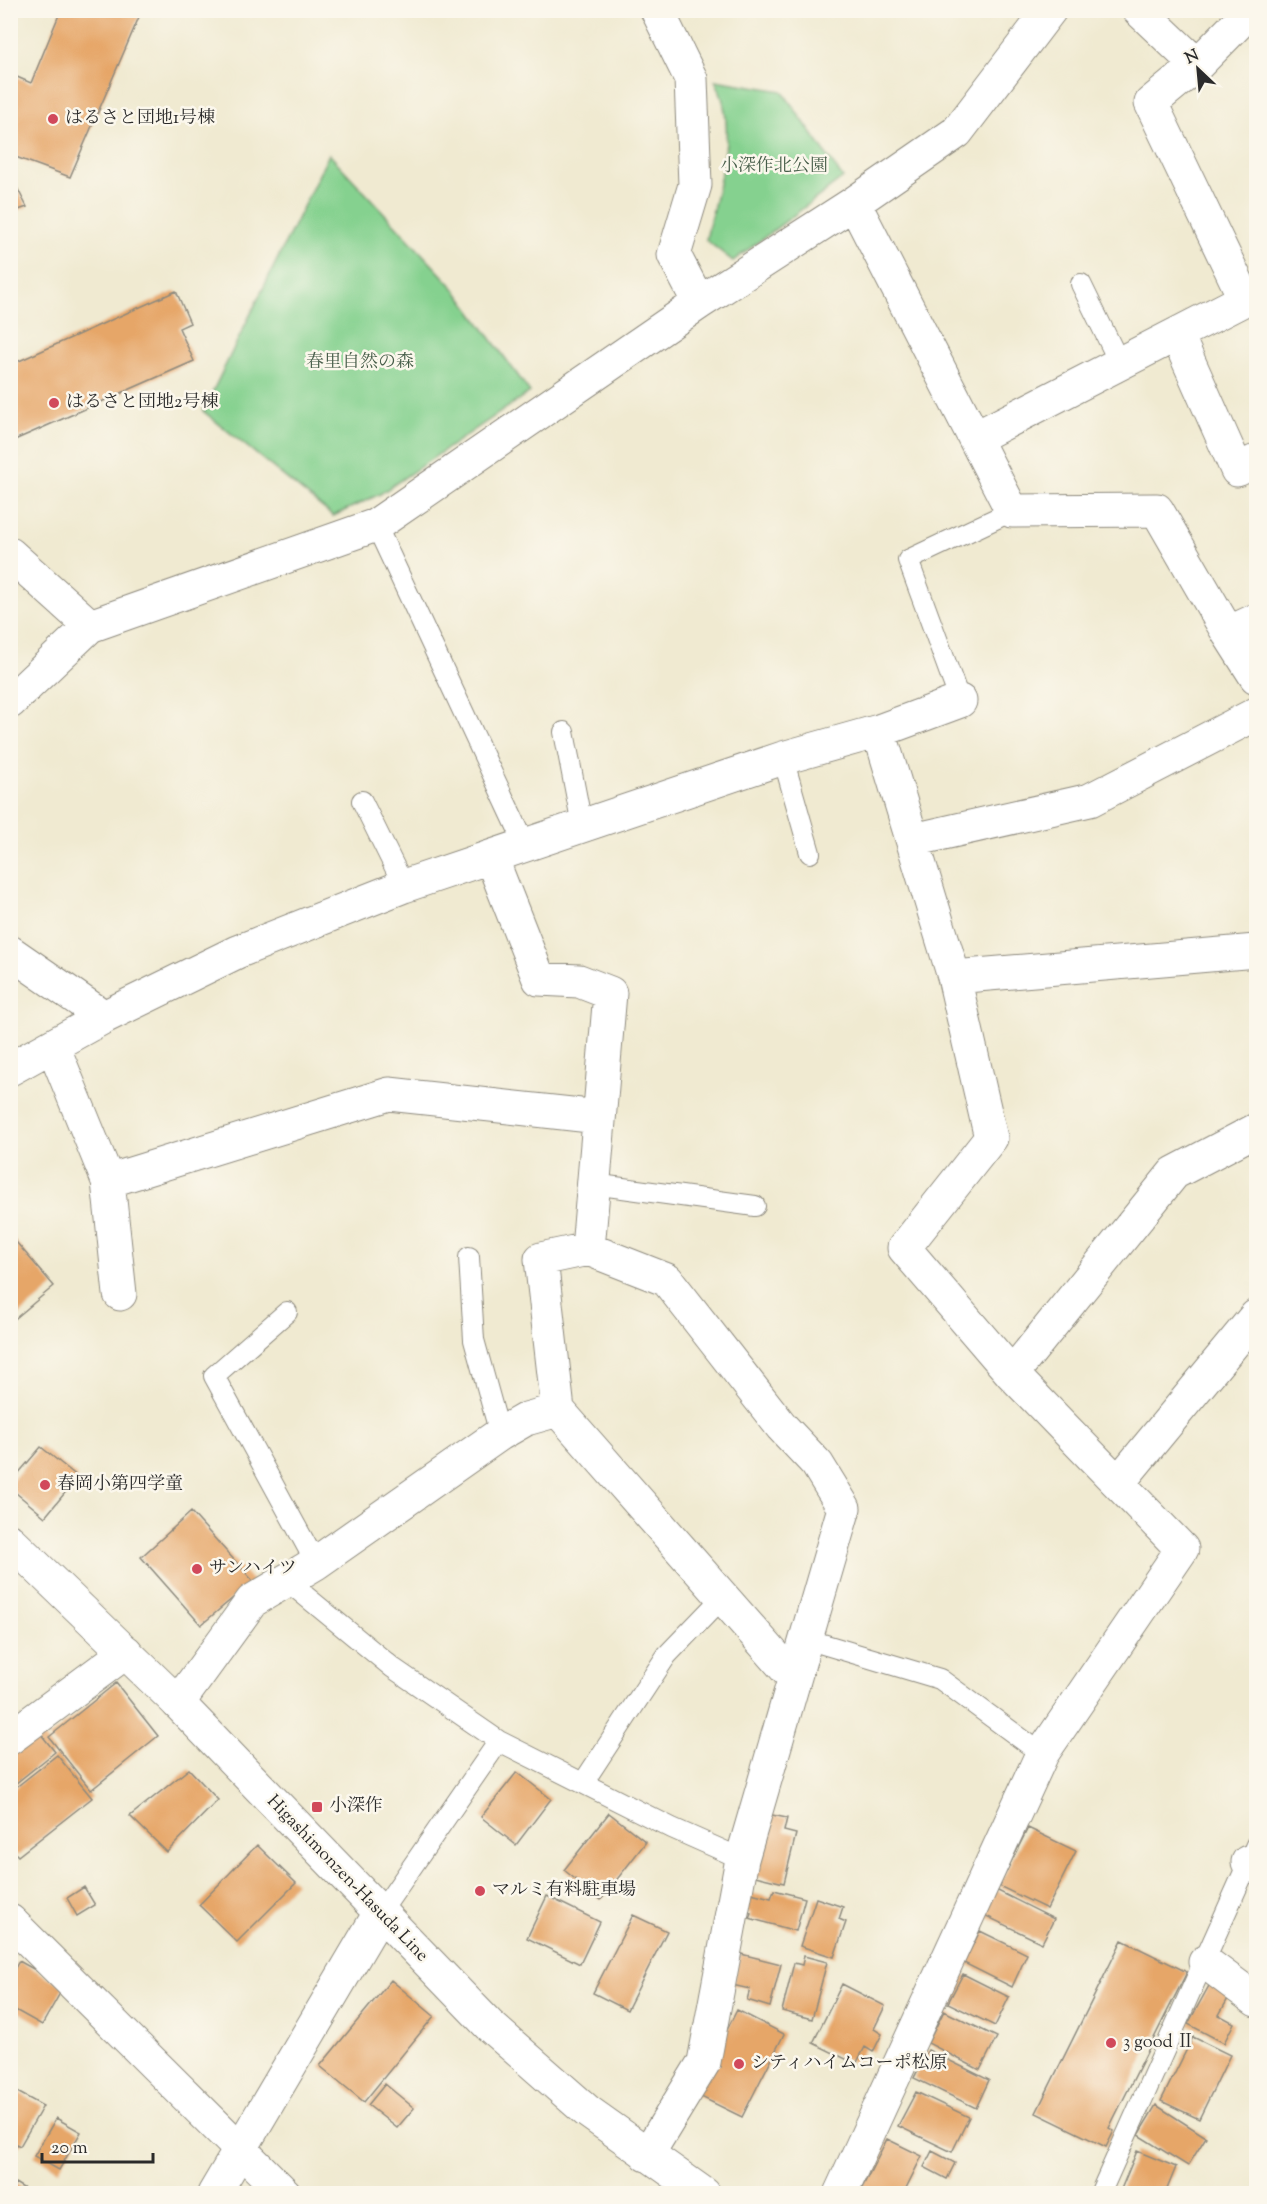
<svg xmlns="http://www.w3.org/2000/svg" width="1267" height="2204" font-family="'Sorts Mill Goudy','Noto Serif JP',serif">
<style>
.green{fill:#85d18f;stroke:#587e5d;stroke-width:1.5}
.building{fill:#e6a668}
.lines{fill:none;stroke-linecap:round;stroke-linejoin:round}
.lane-casing{stroke:#8e8a7e;stroke-width:22}
.street-casing{stroke:#8e8a7e;stroke-width:35}
.secondary-casing{stroke:#8e8a7e;stroke-width:35}
.lane{stroke:#fff;stroke-width:20}
.street{stroke:#fff;stroke-width:33}
.secondary{stroke:#fff;stroke-width:33}
.poi-dot{fill:#d1495b;stroke:#fbf7ec;stroke-width:2}
.labels{text-anchor:middle;dominant-baseline:central;stroke-width:5;stroke-linejoin:round;paint-order:stroke}
.poi-label{font-size:18px;fill:#2b2b2b;stroke:#fbf7ec;text-anchor:start}
.park-label{font-size:18px;fill:#465d49;stroke:#fbf7ec}
.street-label{font-size:18px;fill:#2b2b2b;stroke:#fbf7ec}
</style>
<rect width="100%" height="100%" fill="#fbf7ec"/>
<filter id="ink" filterUnits="userSpaceOnUse"><feTurbulence type="fractalNoise" baseFrequency=".0167" numOctaves="2"/><feDisplacementMap in="SourceGraphic" scale="12" xChannelSelector="R" yChannelSelector="G"/><feConvolveMatrix kernelMatrix="1 2 1 2 8 2 1 2 1" color-interpolation-filters="sRGB"/></filter>
<filter id="wash" filterUnits="userSpaceOnUse"><feTurbulence type="fractalNoise" baseFrequency=".008" numOctaves="4" result="noise"/><feDisplacementMap in="SourceGraphic" scale="24" xChannelSelector="R" yChannelSelector="G"/><feGaussianBlur stdDeviation="1.35" result="paint"/><feColorMatrix in="noise" values="0 0 0 0 0 0 0 0 0 0 0 0 0 0 0 0 0 1.4 0 .05"/><feComposite in="paint" operator="in"/></filter>
<g filter="url(#wash)">
<rect width="100%" height="100%" fill="#f0ead1"/>
<path class="green" d="M715,80L782,91L843,178L733,261L706,240C716,189 741,128 715,80Z
M329,154L454,288L530,392L380,494L333,516L203,411Z"/>
<g id="blocks">
<path class="building" d="M61,10H142L70,177L10,155V74L31,83Z
M10,174L27,207L10,213Z
M176,291L190,323L179,328L194,361L10,442V365Z
M10,1235L54,1286L10,1323Z
M41,1447L78,1477L45,1517L10,1488V1483Z
M191,1512L253,1581L201,1625L141,1557Z
M116,1683L158,1736L91,1790L49,1737Z
M40,1733L55,1752L10,1788V1756Z
M57,1755L92,1798L18,1856L10,1848V1792Z
M189,1769L218,1800L167,1852L130,1816Z
M517,1772L551,1799L516,1845L481,1817Z
M609,1813L646,1842L601,1900L564,1870Z
M772,1815L787,1818L784,1831L796,1834L784,1883L751,1875L765,1822Z
M1028,1828L1076,1851L1047,1909L999,1886Z
M257,1845L296,1883L237,1942L199,1905Z
M84,1887L95,1905L77,1916L67,1898Z
M994,1889L1054,1919L1042,1943L982,1914Z
M774,1890L805,1898L796,1931L749,1918L751,1913L742,1910L747,1892L771,1898Z
M547,1896L600,1922L580,1964L527,1938Z
M816,1898L843,1907L839,1919L846,1922L834,1957L800,1946Z
M633,1915L667,1931L627,2010L593,1993Z
M980,1931L1027,1954L1012,1987L964,1963Z
M1122,1940L1187,1972L1109,2128L1114,2131L1106,2147L1036,2113Z
M741,1954L781,1964L770,2007L747,2000L750,1989L732,1985Z
M804,1956L827,1962L812,2019L782,2011L794,1963L802,1965Z
M19,1961L64,1986L42,2025L10,2007V1977Z
M963,1974L1009,1997L995,2026L948,2003Z
M391,1980L434,2016L364,2102L320,2066Z
M842,1984L885,2006L874,2029L882,2034L873,2052L865,2047L856,2064L813,2043Z
M1210,1984L1230,1995L1219,2015L1234,2023L1224,2043L1188,2024Z
M737,2010L784,2034L742,2117L695,2094Z
M944,2011L997,2037L980,2070L928,2043Z
M1193,2037L1230,2055L1199,2119L1161,2101Z
M928,2050L989,2080L976,2108L914,2078Z
M385,2084L414,2108L397,2128L368,2105Z
M10,2088L43,2106L20,2146L10,2141Z
M916,2092L969,2117L952,2152L898,2126Z
M1156,2105L1206,2137L1188,2166L1138,2135Z
M56,2118L81,2132L59,2170L34,2156Z
M887,2139L922,2156L903,2194H859Z
M932,2151L955,2163L947,2179L924,2167Z
M1137,2151L1176,2167L1165,2194H1119Z
M15,2183L33,2194H10Z"/>
</g>
</g>
<g filter="url(#ink)">
<use href="#blocks" fill-opacity="0" stroke="#8e8a7e" stroke-width="1.5"/>
<g class="lines">
<g class="lane-casing">
<path id="lane" d="M1081,284L1120,364
M376,525L525,844
M960,701L908,560L1012,511
M564,732L582,825
M783,758L810,853
M362,801L404,886
M593,1184L755,1206
M469,1257L474,1340L500,1434
M287,1312L214,1376L316,1563
M286,1580L393,1668L499,1741L672,1828L742,1859
M806,1639L940,1679L1042,1754
M583,1783L667,1655L723,1597
M380,1913L499,1741
M1100,2194L1256,1845"/>
</g>
<g class="street-casing">
<path id="street" d="M657,10L691,79L695,185L674,255L699,303
M1139,10L1197,65
M854,203L1012,511L1157,510L1228,633L1256,677
M1177,335L1237,470L1256,461
M975,438L1245,299L1151,103L1197,65L1251,10
M10,554L90,626
M1228,633L1256,620
M10,702L90,626L376,525L699,303L854,203L957,132L1050,10
M913,840L1090,800L1256,714
M491,857L539,979L579,981L610,993L588,1249
M10,952L104,1017
M954,977L1256,951
M53,1046L108,1181L120,1294
M10,1069L104,1017L237,952L404,886L783,758L879,731L960,701
M108,1181L389,1094L599,1117
M1012,1374L1174,1173L1256,1130
M558,1410L541,1259L588,1249L667,1280L782,1427L817,1464L844,1508L742,1859L704,2062L647,2155
M1118,1483L1256,1316
M178,1703L252,1601L316,1563L500,1434L526,1419L558,1410L794,1678
M10,1738L126,1652
M1248,1862L1256,1867
M10,1921L285,2194
M1205,1962L1256,2000
M840,2194L1042,1754L1182,1549L1012,1374L904,1248L991,1138L954,977L879,731"/>
</g>
<g class="secondary-casing">
<path id="secondary" d="M10,1541L178,1703L489,2025L587,2111L704,2194
M214,2194L380,1913"/>
</g>
<use href="#lane" class="lane"/>
<use href="#street" class="street"/>
<use href="#secondary" class="secondary"/>
</g>
</g>
<g class="poi-dot">
<circle cx="53" cy="119" r="6"/>
<circle cx="54" cy="403" r="6"/>
<circle cx="45" cy="1485" r="6"/>
<circle cx="197" cy="1569" r="6"/>
<rect x="311" y="1801" width="12" height="12" rx="3"/>
<circle cx="480" cy="1891" r="6"/>
<circle cx="1111" cy="2043" r="6"/>
<circle cx="739" cy="2064" r="6"/>
</g>
<g class="labels">
<g class="poi-label">
<text x="65" y="119">はるさと団地1号棟</text>
<text x="66" y="403">はるさと団地2号棟</text>
<text x="57" y="1485">春岡小第四学童</text>
<text x="209" y="1569">サンハイツ</text>
<text x="329" y="1807">小深作</text>
<text x="492" y="1891">マルミ有料駐車場</text>
<text x="1123" y="2043">3 good Ⅱ</text>
<text x="751" y="2064">シティハイムコーポ松原</text>
</g>
<g class="park-label">
<text x="774" y="167">小深作北公園</text>
<text x="360" y="363">春里自然の森</text>
</g>
<g class="street-label">
<text transform="translate(347 1879) rotate(46)">Higashimonzen-Hasuda Line</text>
</g>
</g>
<rect width="1267" height="2204" fill="none" stroke="#fbf7ec" stroke-width="36"/>
<g transform="translate(1198 69) rotate(334)" stroke="#fbf7ec" stroke-width="4.5" paint-order="stroke">
<path d="M0-4.5L10 22L0 15L-10 22Z" fill="#2b2b2b"/>
<text y="-9" font-size="16" font-weight="bold" text-anchor="middle" fill="#2b2b2b">N</text>
</g>
<path d="M42 2153v9h111v-9" fill="none" stroke="#2b2b2b" stroke-width="3"/>
<text x="51" y="2153" font-size="18" fill="#2b2b2b" stroke="#fbf7ec" stroke-width="4.5" paint-order="stroke">20 m</text>
</svg>
